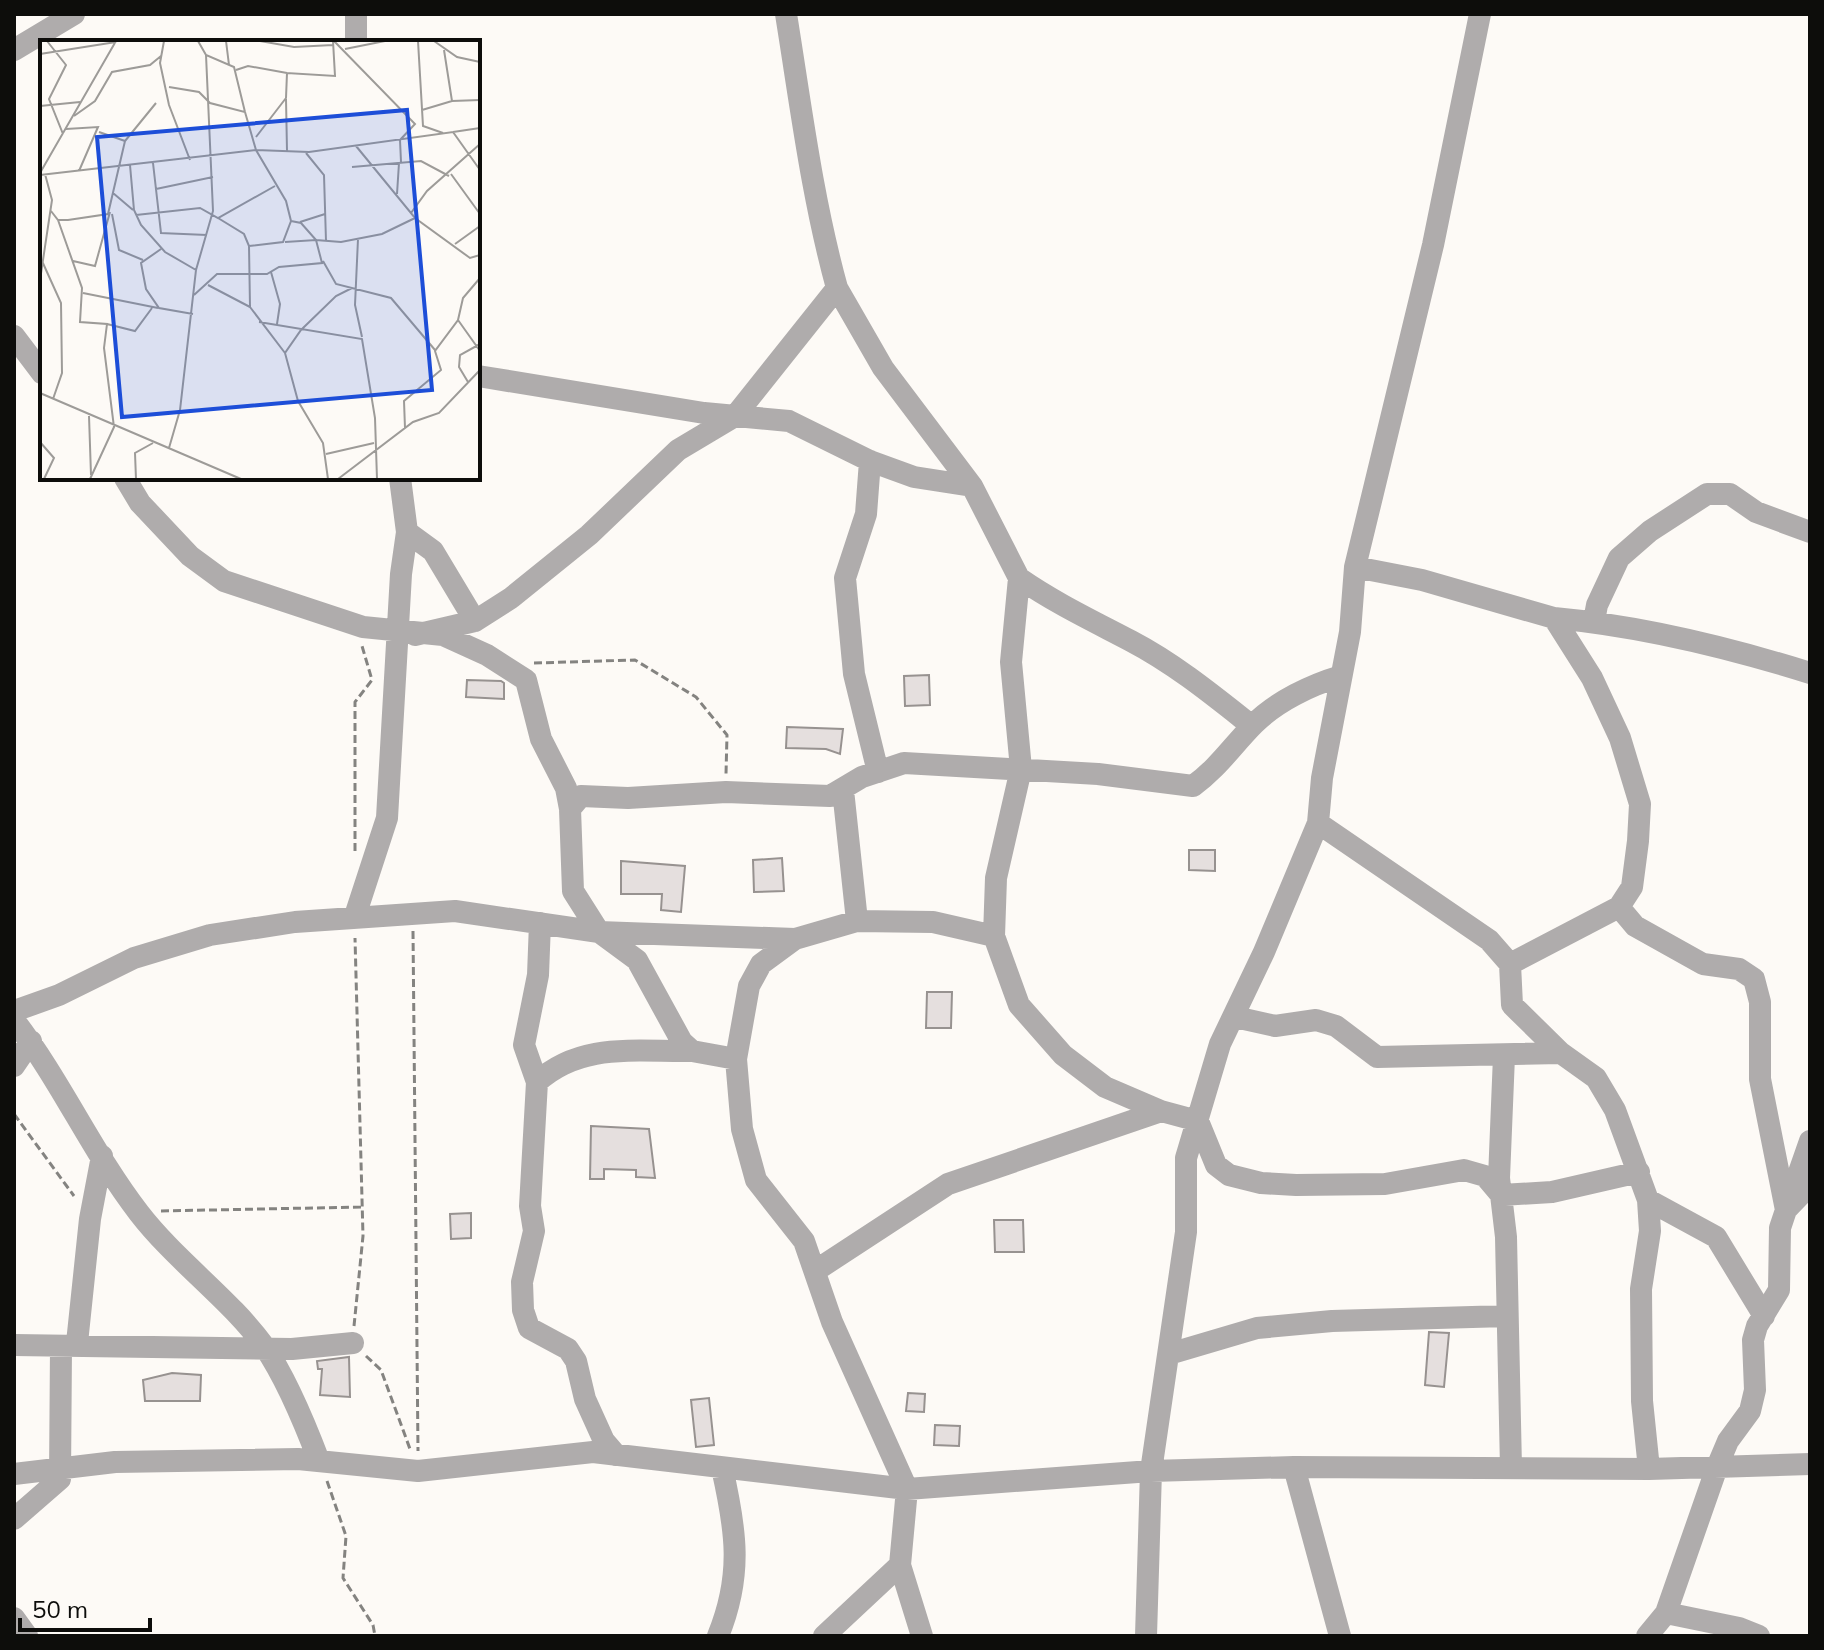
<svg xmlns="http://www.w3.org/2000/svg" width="1824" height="1650" font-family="Mulish,sans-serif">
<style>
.building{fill:#e5dfde;stroke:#979290;stroke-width:2}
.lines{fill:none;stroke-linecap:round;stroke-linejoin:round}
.path{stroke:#848380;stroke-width:3;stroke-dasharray:8 4;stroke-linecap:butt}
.minor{stroke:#afacac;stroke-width:22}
.inset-road{fill:none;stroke:#9d9b98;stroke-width:2}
.view{fill:#1d4ed8;fill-opacity:0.15;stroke:#1d4ed8;stroke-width:4}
.inset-edge{fill:none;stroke:#0d0d0b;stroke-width:4}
</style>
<rect width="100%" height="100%" fill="#fdfaf6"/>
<path class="building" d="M929,675L930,705L905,706L904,676Z
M467,680L501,681L504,683V699L466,697Z
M787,727L843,729L840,754L826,749L786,748Z
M1189,850H1215V871L1189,870Z
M782,858L784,891L754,892L753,860Z
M621,861L685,866L681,912L661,910L662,894H621Z
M927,992H952L951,1028H926Z
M591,1126L649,1129L655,1178L636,1177V1170L604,1169V1179H590Z
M471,1213V1238L451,1239L450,1214Z
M994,1220H1023L1024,1252H995Z
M1429,1332L1449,1333L1444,1387L1425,1385Z
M349,1357L350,1397L320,1395L322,1369H318L317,1361Z
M172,1373L201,1375L200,1401H145L143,1380Z
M908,1393L925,1394L924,1412L906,1411Z
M709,1398L714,1445L696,1447L691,1400Z
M935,1425L960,1426L959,1446L934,1445Z"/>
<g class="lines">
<path class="path" d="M534,663L635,660L696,697L727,735L726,774
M355,851V702L372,680L362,646
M413,931L418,1451
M14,1114L74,1196
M161,1211L362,1207
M354,1326L363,1236L355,938
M366,1356L381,1370L410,1449
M327,1481L346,1536L343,1578L373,1625L375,1636"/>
<path class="minor" d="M356,14V42
M14,50L74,14
M837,288L883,368L972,486L1019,578L1011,662L1021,769L996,878L994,936L1019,1005L1063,1055L1105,1087L1161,1111
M14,336L42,373
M478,376L704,413L789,421L870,461L914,477L972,486
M870,461L866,514L845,578L854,674L878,772
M125,478L140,503L190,556L224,581L363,627L443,635L487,655L526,680L541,739L566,788L570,809
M407,532L433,551L475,621
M1355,567L1422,580L1554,618L1592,678L1620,738L1640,804L1638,841L1632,887L1619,907L1510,964
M1019,578C1055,603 1093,621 1131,641C1175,664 1214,696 1252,726
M1554,618C1641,626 1727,647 1810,673
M1594,621L1597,605L1619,558L1650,531L1707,494H1730L1756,512L1810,532
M415,635L475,621L511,598L589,535L678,450L735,416L837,288C812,197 801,107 786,14
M843,790L857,921
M1318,823L1489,940L1510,964L1512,1005L1561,1053L1596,1078L1615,1110L1648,1200L1650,1231L1641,1289L1642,1401L1649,1469
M1619,907L1635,926L1703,964L1739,969L1754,979L1760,1002V1079L1786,1210
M355,916L387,818L401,574L407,532L400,478
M540,923L538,975L524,1045L537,1082L530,1206L534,1231L522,1282L523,1310L529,1328L568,1349L576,1361L585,1399L604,1441L616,1455
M795,939L599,932L573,891L570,809L581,796L628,798L726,792L830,796L862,777L904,763L1098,774L1193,786C1218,768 1233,745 1254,724C1277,701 1311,685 1341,676
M14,1011L59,995L134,958L210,935L295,922L455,911L599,932L637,960L682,1042L692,1051L736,1059
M1235,1017L1275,1026L1316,1020L1336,1026L1377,1057L1561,1053
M14,1020C61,1081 92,1152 139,1213C176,1261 231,1300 264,1346C286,1378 305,1424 319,1461
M1504,1056L1499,1178L1506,1237L1511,1468
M14,1066L31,1041
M537,1082C581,1042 635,1052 692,1051
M1648,1200L1716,1237L1764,1316
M1789,1201L1810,1141
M815,1271L948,1184L1161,1111L1198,1121L1216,1165L1229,1175L1261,1183L1296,1185L1385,1184L1464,1170L1485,1176L1501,1195L1552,1192L1639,1172
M77,1343L90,1219L102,1156
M14,1345L292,1349L353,1343
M1169,1354L1257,1328L1332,1321L1507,1316
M1294,1467L1340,1636
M14,1474L115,1462L298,1459L418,1471L593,1452L907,1489L1151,1471L1294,1467L1649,1469L1810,1464
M14,1519L60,1479L61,1347
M1666,1613L1739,1628L1759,1636
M14,1618L27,1636
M718,1636C743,1575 736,1530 722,1468
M824,1636L900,1565
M922,1636L900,1565L907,1489L832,1322L804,1241L756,1180L742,1129L736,1059L749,986L761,964L795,939L857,921L933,922L994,936
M1146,1636L1151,1471L1186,1232V1158L1220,1044L1264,952L1318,823L1322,778L1350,632L1355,567L1433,245L1480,14
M1647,1636L1666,1613L1717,1467L1728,1441L1750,1411L1755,1390L1753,1340L1757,1326L1779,1290L1780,1228L1786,1210L1810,1185"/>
</g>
<g transform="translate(40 40)">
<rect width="440" height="440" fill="#fdfaf6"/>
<path class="inset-road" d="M7,1L26,25L9,59L23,94M124,1L120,23L129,65L150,120M158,1L166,15L194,27L205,72M186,1L189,25M220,1L254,7L293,5M294,1L375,84L360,100L361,122M378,1L383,86L403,93M394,1L417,17L440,22M305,9L345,1M0,14L76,2M196,30L208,26L247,33M129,47L159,52L170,63L205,72L216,110L246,161L251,181L243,202L209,206M246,59L247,111M412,61L440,60M0,66L40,62M382,70L412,61L404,10M34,76L55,61L72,32L110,25L121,16M26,89L58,87L39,131M59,92L85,101M413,92L440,88M216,97L246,58L247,33L295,36L293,1M316,106L375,178L430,218L440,215M266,113L284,135L286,201M113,123L121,193M90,125L94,170L101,185L125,212L156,230M312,127L381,121L409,136M0,133L76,1M411,134L440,174M0,135L216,110L269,112L413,92L440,130M116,149L173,137M73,153L93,170M357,154L359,123M11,171L18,180H28L68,174L85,101L116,63M371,173L387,151L440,104M72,174L79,210L103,220M96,175L160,168L178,178L235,146M178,178L204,194L209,206L210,267L245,313M18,180L42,248L40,282L67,284L64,308L74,387L50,439M251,181L261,183L276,200L301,202L342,194L375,178M260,182L285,174M120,193L167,195M318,199L315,265L322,297M415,204L440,186M121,209L101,223L106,249L119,268L153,274M2,221L21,263L22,333L13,359M33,221L55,226L70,172M283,221L296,244L351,258L395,310M231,232L240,264L237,284M0,240L12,160L5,134M168,245L210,267M43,253L118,268M154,255L177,234H227L239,227L282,223L276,200L245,202M418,280L440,311M219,282L322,299L335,378L337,439M67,284L95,291L112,268M428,342L419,327L420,315L440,304M0,353L201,439M49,376L51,435M365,388L364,361L401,330L395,311L418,280L423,258L440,238M0,402L14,418L4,439M129,408L140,370L156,230L173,171L166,15M286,414L334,403M96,439L95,413L113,403M288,439L283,403L258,361L245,313L261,290L296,256L312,248M298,439L373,382L399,373L440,330"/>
<path class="view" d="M367,70L392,350L82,377L57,97Z"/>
<rect width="440" height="440" class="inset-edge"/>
</g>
<rect width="1824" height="1650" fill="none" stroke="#0d0d0b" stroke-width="32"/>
<path d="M20 1618v12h130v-12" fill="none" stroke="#0d0d0b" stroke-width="4"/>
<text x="32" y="1618" font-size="24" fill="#0d0d0b" stroke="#fdfaf6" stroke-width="6" paint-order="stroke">50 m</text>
</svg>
